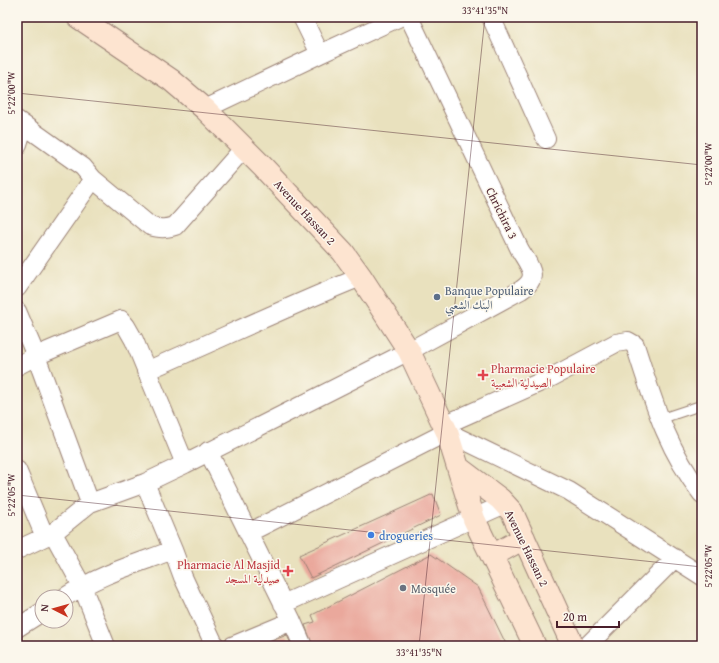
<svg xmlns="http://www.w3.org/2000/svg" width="719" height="663" font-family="'Gentium Book Plus',Amiri,serif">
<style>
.building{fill:#eaa89c}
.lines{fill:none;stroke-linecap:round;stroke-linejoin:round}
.service-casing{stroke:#9a8074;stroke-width:11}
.minor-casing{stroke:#9a8074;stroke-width:20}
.secondary-casing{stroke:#9a8074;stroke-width:24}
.service{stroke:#fff;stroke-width:9}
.minor{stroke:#fff;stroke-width:18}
.secondary{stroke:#fde4d0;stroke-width:22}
.ticks{fill:none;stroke:#4a1f2b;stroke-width:1;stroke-opacity:0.45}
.service-dot{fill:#5c6f8a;stroke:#fbf7ec;stroke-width:1.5}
.health-dot{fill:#e0444e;stroke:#fbf7ec;stroke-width:1.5}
.shop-dot{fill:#3f7fe0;stroke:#fbf7ec;stroke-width:1.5}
.worship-dot{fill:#6b7280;stroke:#fbf7ec;stroke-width:1.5}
.labels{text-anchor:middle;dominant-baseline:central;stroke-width:3;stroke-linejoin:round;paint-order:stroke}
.street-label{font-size:12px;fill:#4a1f2b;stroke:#fbf7ec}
.service-label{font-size:12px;fill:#4e5e75;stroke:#fbf7ec;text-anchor:start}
.health-label{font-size:12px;fill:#be3a42;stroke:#fbf7ec;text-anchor:start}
.shop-label{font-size:12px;fill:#366cbe;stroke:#fbf7ec;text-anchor:start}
.worship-label{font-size:12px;fill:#5b616d;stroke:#fbf7ec;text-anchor:start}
.neatline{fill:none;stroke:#4a1f2b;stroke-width:1.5}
.ticks-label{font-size:10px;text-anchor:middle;fill:#4a1f2b}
</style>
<rect width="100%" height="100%" fill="#fbf7ec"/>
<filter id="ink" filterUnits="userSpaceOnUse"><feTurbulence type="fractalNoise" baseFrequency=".025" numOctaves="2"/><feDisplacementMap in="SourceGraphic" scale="8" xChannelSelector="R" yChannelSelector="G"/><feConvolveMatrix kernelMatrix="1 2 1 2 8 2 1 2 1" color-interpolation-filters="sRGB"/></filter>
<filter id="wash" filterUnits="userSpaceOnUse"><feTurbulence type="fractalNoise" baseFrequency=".012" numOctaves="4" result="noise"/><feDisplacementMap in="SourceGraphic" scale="16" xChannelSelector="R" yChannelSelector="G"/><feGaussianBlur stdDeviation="0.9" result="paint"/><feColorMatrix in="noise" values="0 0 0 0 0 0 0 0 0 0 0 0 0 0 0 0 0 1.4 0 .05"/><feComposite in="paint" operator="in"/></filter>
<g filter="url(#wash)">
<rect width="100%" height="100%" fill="#e9e1be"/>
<g id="blocks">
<path class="building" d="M433,494L441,515L311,578L299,555Z
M431,554L478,587L507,646H313L305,625L315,622L312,615Z
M287,635L292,646H259Z"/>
</g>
</g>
<g filter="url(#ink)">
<use href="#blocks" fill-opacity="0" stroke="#9a8074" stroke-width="1"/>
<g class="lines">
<g class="service-casing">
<path id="service" d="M660,419L702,405"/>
</g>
<g class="minor-casing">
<path id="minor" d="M302,17L320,54
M491,17L546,139
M205,109L320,54L400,17
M17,120L83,167L93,179L17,288
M17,147L24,125
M93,179L150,226C160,229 165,229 175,226L244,148
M17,311L36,356L90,503
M17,366L36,356L121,320L126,326L134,340L185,464
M146,371C218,340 288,306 361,277
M444,425L552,377L616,343L628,341L635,345C653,400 666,448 702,494
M208,451L292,621L303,646
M17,470L45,537
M145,483L173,550
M53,533L82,586L106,646
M248,533L447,432L569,491L702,576
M17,550L53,533L90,503L145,483L185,464L409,351L521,290C541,277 529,266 520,250L409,17
M65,597C98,575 136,564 173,550L183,577L215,646
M283,604L505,504
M17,628L42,612
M232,646L292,621
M587,646L675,558"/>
</g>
<g class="secondary-casing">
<path id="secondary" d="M78,17L171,80L205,109L263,167L343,252L361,277L409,351L447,432L474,519L535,646
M459,468L500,499L512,512L573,646
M492,556L524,538"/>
</g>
<use href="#service" class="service"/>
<use href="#minor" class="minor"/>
<use href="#secondary" class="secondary"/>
</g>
</g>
<path class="ticks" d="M17,93L702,165M17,495L702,567M419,646L485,17"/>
<circle class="service-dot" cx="437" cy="297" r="4"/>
<g class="health-dot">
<path d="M481 369h4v4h4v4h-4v4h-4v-4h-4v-4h4z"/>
<path d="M286 565h4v4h4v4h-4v4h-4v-4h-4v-4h4z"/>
</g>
<circle class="shop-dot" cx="371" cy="535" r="4"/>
<circle class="worship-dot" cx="403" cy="588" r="4"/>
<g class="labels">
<g class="street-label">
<text transform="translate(305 212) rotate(47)">Avenue Hassan 2</text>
<text transform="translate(502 213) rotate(64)">Chrichira 3</text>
<text transform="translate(527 548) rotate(64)">Avenue Hassan 2</text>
</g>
<g class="service-label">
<text x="445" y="290">Banque Populaire<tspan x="445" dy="14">البنك الشعبي</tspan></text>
</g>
<g class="health-label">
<text x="491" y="368">Pharmacie Populaire<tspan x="491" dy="14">الصيدلية الشعبية</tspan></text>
<text x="280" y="564" text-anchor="end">Pharmacie Al Masjid<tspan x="280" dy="14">صيدلية المسجد</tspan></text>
</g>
<g class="shop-label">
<text x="379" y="535">drogueries</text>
</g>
<g class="worship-label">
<text x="411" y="588">Mosquée</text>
</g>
</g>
<rect width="719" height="663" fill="none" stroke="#fbf7ec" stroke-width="44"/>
<g transform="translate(54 609) rotate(276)"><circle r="19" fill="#fbf7ec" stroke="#b4a19f"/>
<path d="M0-3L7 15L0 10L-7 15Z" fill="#c8321e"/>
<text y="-6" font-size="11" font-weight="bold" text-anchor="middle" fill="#4a1f2b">N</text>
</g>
<path d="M557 621v6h62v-6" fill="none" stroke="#4a1f2b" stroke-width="2"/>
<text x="563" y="621" font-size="12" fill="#4a1f2b" stroke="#fbf7ec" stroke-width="3" paint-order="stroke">20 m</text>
<rect x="22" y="22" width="675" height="619" class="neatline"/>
<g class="ticks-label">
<text x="485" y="14">33°41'35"N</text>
<text transform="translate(11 93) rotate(-90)" y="4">5°22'00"W</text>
<text transform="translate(708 164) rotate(-90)" y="4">5°22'00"W</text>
<text transform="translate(11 495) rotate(-90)" y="4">5°22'05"W</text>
<text transform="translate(708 566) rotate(-90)" y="4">5°22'05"W</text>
<text x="419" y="656">33°41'35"N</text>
</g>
</svg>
